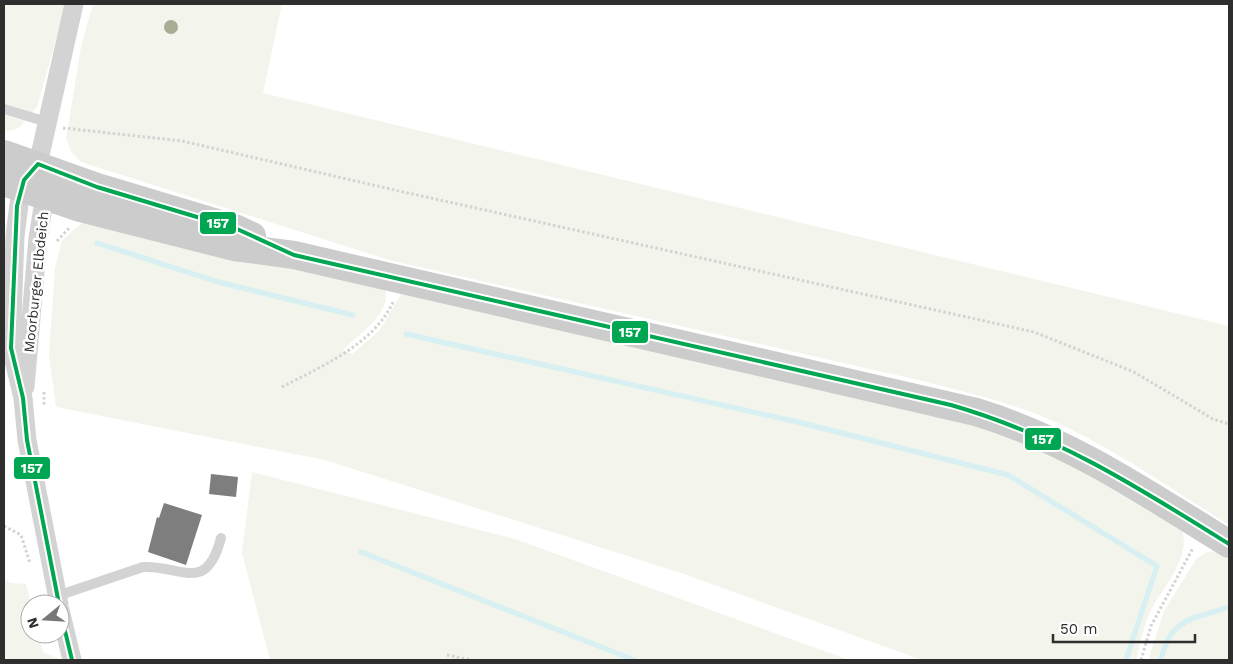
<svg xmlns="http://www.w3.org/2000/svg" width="1233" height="664" font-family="'Work Sans',sans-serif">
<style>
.green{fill:#f3f5ec}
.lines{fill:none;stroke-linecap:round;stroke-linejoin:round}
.stream{stroke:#d8f0f2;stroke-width:5.5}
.building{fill:#7e7e7e}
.path{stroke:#d3d3d3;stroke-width:3;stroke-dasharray:2.5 2.5;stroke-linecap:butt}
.lane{stroke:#d3d3d3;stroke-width:10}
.street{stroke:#d3d3d3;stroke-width:19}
.secondary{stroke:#ccc;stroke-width:28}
.bus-1-casing{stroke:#fff;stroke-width:8}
.bus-1{stroke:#00a651;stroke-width:4}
.tree{fill:#a8ad94}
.labels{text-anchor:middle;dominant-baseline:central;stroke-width:5;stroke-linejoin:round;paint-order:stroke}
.street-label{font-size:14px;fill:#2e2e2e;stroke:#fff}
.line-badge{stroke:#fff;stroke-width:2}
.badge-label{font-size:14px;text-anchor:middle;font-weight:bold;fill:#fff}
</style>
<rect width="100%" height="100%" fill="#fff"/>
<path class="green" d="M4,4H66L37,107L31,113L4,105Z
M93,4H282L263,93L1229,326V525C1171,489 1114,448 1051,420C1012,403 969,393 927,382L389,260L81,162L71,151L66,139L81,47Z
M4,115L25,121L19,128L4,132Z
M84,217L385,290C392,313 358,335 343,350L352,354L379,331L402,293L979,423L1063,455L1182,530C1192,560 1160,589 1149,615C1143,629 1140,645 1136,660H922L684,574L325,460L56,407L49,355L55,268L62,240L82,223Z
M252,472L515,539L849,660H270L242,553Z
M1214,551L1229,559V660H1148L1164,611L1197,558L1205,553Z
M4,579L11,583L26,584L31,604L30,634H38L43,652L61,660H4Z"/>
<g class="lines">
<path class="stream" d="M97,243L218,282L353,315
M406,334L802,423L1008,475L1157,566L1126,660
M361,552L634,660
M1161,660C1170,618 1193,619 1229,607"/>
</g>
<path class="building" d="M211,474L238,477L236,497L209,494Z
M164,503L202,515L186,565L148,552L157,517L159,518Z"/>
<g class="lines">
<path class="path" d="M63,128L182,141L399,191L1034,332L1134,372L1213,419L1229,424
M57,241L70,227
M282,387C322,366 375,344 394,300
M44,392V405
M4,526L21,535L30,563
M447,655L471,660
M1141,660L1151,626L1193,548"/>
<path class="lane" d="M4,109L47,122
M57,596L143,567C181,565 206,595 221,538"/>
<path class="street" d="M38,164L74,4
M21,188L15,236L11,348L23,398L27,440L59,604
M25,387L38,238L45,195
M60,610L72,660"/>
<path class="secondary" d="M4,154L97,187L237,229L252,236
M4,182L80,208L234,247L294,255L976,412C1069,440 1148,494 1229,544"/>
<g class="bus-1-casing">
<path id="bus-1" d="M59,604L27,440L23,398L11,348L17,206L24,180L38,164L97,187L237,229L294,255L951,405C1058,436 1136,486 1229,544
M60,610L72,660"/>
</g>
<use href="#bus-1" class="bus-1"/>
</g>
<circle class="tree" cx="171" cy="27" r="7"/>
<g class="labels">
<g class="street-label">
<text transform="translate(36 282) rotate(-84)">Moorburger Elbdeich</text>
</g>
</g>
<g class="line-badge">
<rect x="199" y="211" width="38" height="24" rx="5" fill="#00a651"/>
<rect x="611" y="320" width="38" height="24" rx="5" fill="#00a651"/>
<rect x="1024" y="427" width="38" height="24" rx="5" fill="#00a651"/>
<rect x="13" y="456" width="38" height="24" rx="5" fill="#00a651"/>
</g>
<g class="badge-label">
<text x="218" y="228">157</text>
<text x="630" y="337">157</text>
<text x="1043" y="444">157</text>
<text x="32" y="473">157</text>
</g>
<rect width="1233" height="664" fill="none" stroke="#2e2e2e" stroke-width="10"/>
<g transform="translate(45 619) rotate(252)"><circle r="24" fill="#ffffff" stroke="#ababab"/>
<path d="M0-4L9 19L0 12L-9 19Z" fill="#777777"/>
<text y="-8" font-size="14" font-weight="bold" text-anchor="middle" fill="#2e2e2e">N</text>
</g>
<path d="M1053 634v8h142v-8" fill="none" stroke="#2e2e2e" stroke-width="2.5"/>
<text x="1060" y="634" font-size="15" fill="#2e2e2e" stroke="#ffffff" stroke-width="4" paint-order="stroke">50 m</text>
</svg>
